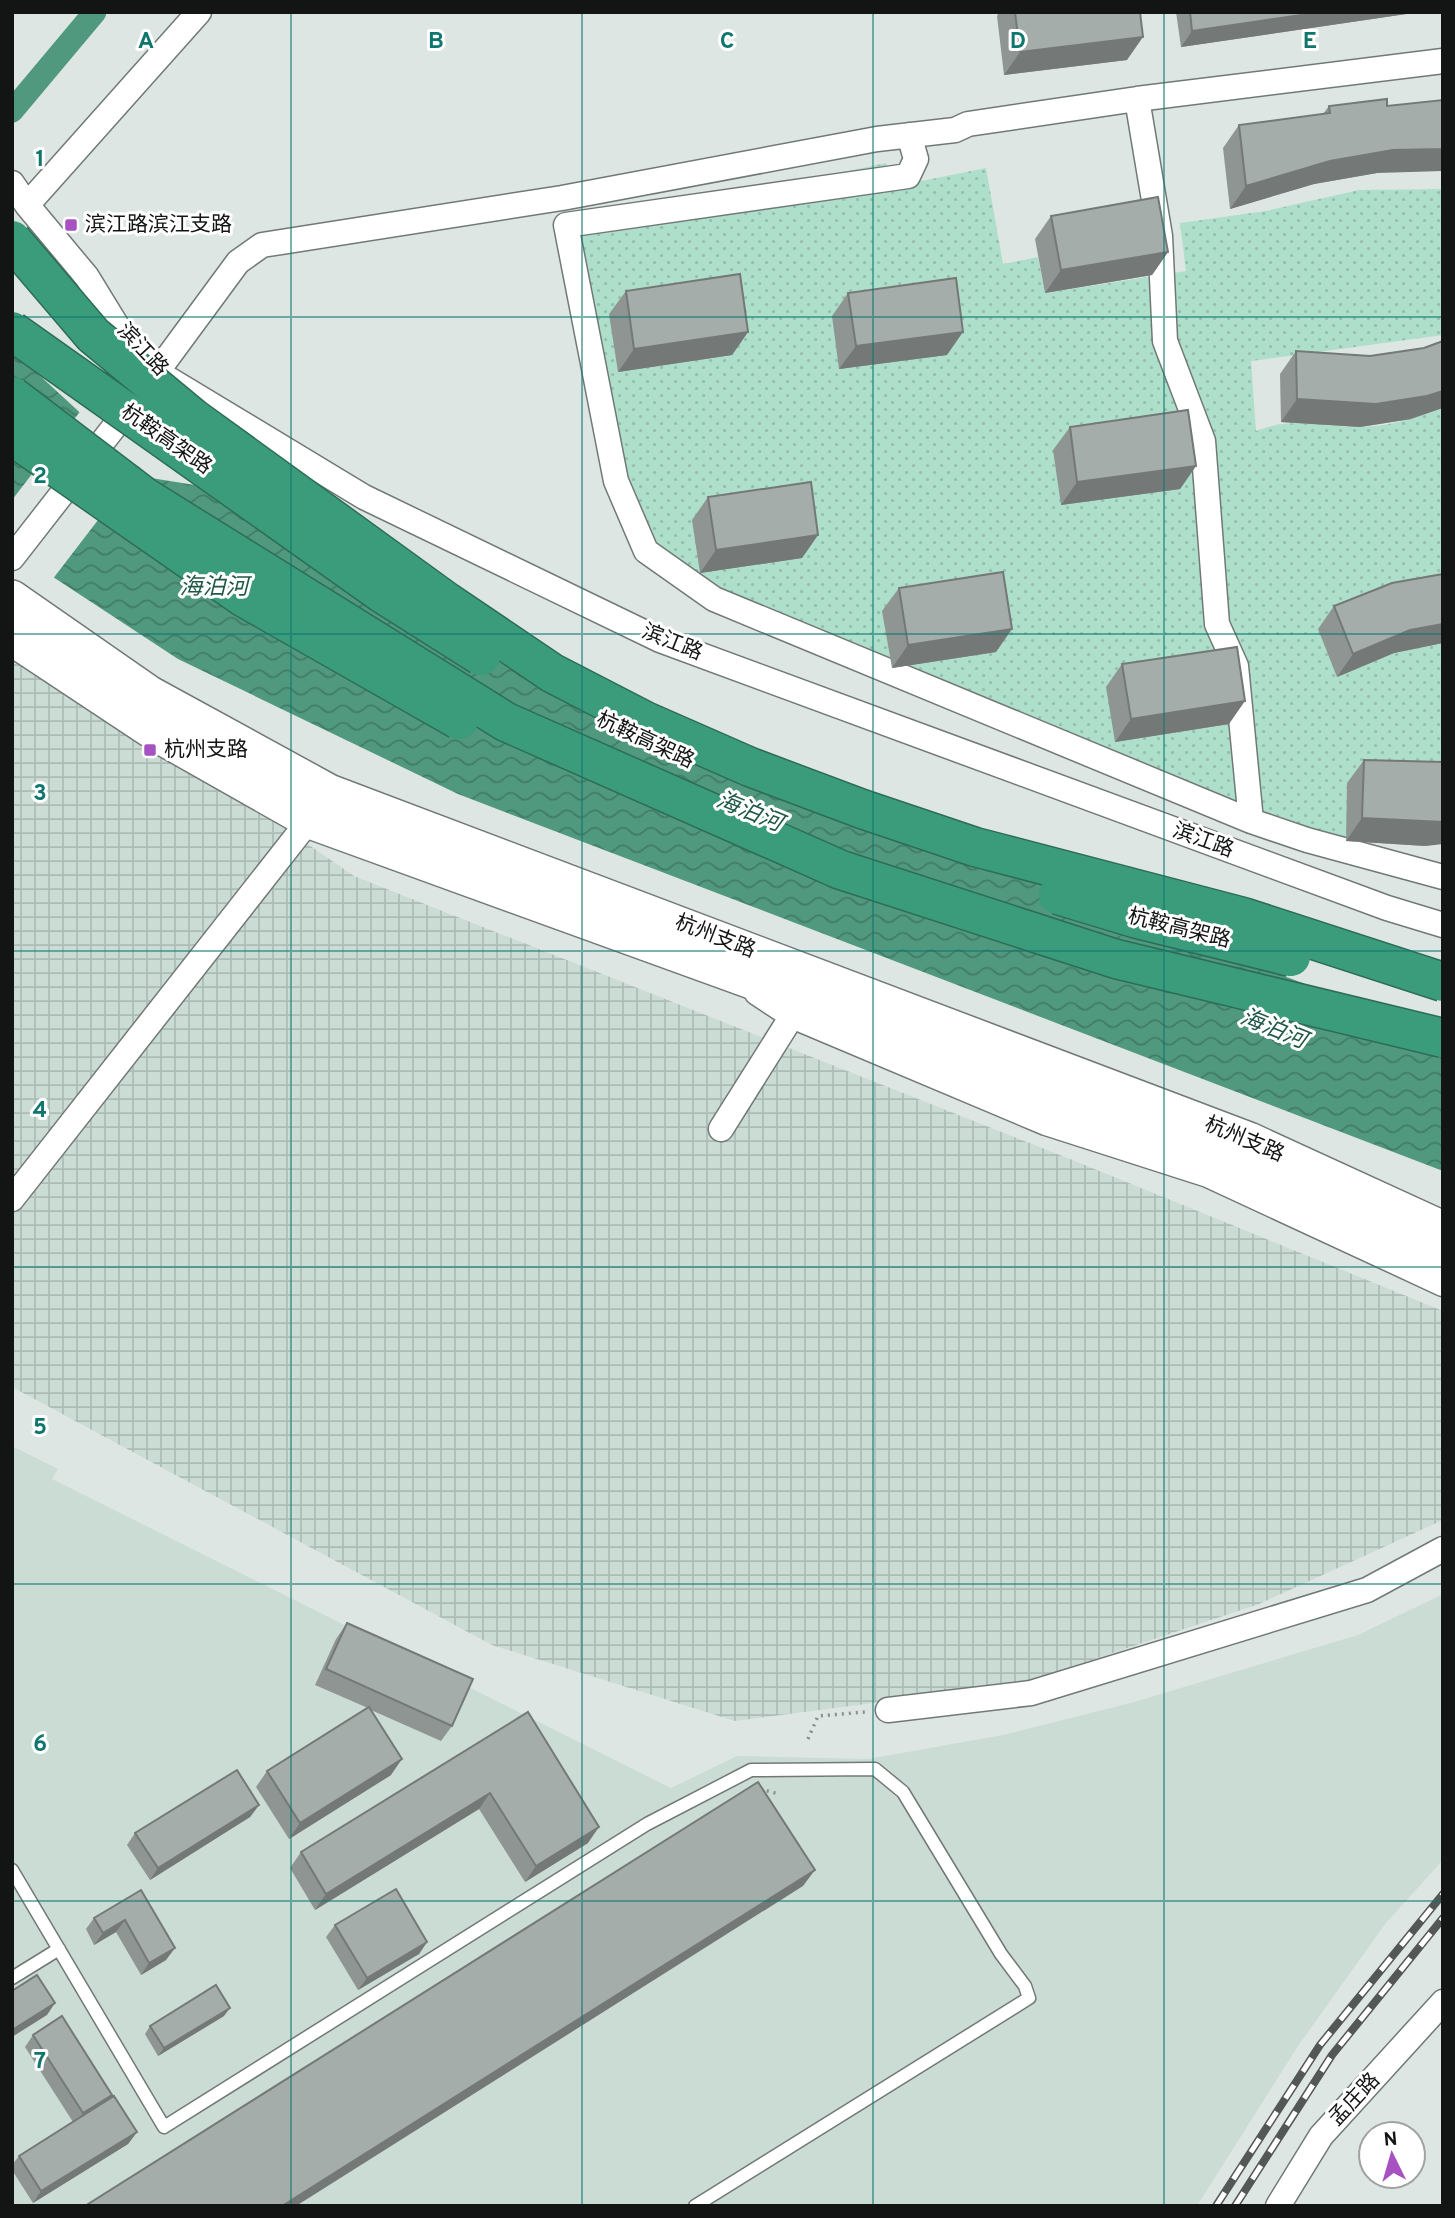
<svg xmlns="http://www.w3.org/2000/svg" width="1455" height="2218" font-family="Overpass,'Noto Sans SC',sans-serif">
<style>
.built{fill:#cbdcd5}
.industrial{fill:url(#industrial-grid)}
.park{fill:url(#park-dots)}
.water{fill:url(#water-waves)}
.pier{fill:#dee6e3}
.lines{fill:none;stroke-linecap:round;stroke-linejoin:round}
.canal{stroke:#50997e;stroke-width:23}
.lane-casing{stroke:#717976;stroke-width:15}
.street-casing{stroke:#717976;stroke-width:27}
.secondary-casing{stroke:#717976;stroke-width:38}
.path{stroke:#898f8c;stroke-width:3.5;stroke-dasharray:2 5;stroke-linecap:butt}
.lane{stroke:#fff;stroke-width:12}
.street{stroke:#fff;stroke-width:24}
.secondary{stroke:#fff;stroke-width:35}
.rail-casing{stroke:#535755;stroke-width:8}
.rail{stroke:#fff;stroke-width:5;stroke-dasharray:16;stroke-linecap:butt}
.highway-bridge-casing{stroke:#2d6d57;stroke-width:41;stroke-linecap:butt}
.highway-bridge{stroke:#3b9c7b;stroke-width:38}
.wall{fill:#8e9592}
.shaded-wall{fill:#747977}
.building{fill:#a5adaa;stroke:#747977;stroke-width:2}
.grid{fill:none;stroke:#0f766e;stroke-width:2;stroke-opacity:0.55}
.poi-dot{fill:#a652c1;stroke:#fff;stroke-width:2.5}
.labels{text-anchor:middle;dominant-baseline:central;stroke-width:6;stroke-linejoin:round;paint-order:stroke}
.poi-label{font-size:21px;fill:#121513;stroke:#fff;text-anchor:start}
.street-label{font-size:21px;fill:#121513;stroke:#fff}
.water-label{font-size:23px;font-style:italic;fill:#1f5844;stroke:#fff}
.grid-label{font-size:23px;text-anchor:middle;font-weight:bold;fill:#0f766e;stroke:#fff;stroke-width:6;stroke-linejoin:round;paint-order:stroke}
</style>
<defs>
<pattern id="industrial-grid" width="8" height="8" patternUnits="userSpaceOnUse" patternTransform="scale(1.75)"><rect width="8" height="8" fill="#cbdcd5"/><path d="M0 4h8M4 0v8" fill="none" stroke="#adbcb6"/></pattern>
<pattern id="park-dots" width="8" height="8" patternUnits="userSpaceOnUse" patternTransform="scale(1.75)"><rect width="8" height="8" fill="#aedfca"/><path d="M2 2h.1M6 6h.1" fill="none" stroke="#95bead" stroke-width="1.8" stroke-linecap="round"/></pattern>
<pattern id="water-waves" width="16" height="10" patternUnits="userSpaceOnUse" patternTransform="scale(1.75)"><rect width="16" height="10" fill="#50997e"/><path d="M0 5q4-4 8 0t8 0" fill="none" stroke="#417c66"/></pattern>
</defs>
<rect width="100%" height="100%" fill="#dee6e3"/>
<path class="built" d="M12,1446L58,1469L52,1479L671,1788L737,1756L868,1759L1003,1735L1134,1702L1358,1635L1443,1594V1860L1386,1923L1298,2046L1197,2206H12Z"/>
<path class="industrial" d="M12,641L354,876L1070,1159L1443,1311V1520L1259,1604L1020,1684L735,1721L492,1645L12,1387Z"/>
<path class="park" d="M886,163L892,187L986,168L1003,264L1038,257L1045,293L1186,271L1180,223L1266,211L1359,190L1443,189V335L1251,361L1256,431C1295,416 1318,427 1358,427C1387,427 1416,418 1443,408V594L1394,653L1443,643V783L1346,841L1077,743L714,599L646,551L616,481L574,229Z"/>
<path class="water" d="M12,350L151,478L201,486L423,626L705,758L1443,1036V1171L458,794L178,659L12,550Z"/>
<path class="pier" d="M82,409L141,464L52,580L12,554V500Z"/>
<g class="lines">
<path class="canal" d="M12,111L95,12"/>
<g class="lane-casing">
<path id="lane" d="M12,1870L164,2127L647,1824L751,1770L875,1769L903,1792L1001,1954L1025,1986L1029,1998L695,2206
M12,1978L59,1949"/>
</g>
<g class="street-casing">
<path id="street" d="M1137,99L1160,236L1165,341L1203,441L1217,624L1236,666L1251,821
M909,135L916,159L908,176L566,225L616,481L646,551L714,599L1251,821L1307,840L1443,877
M12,183L27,205L87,277L117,326L157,372L364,497L660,640L1387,908L1443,925
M27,205L199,12
M12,558L157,372L238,262L262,245L562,198L877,139L955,130L968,124L1137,99L1443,61
M757,993L792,1016L1046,1123L1208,1175L1443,1284
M721,1129L792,1016
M12,1199L318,809
M888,1710L1031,1693L1367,1590L1443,1549
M1278,2206L1321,2136L1443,2002"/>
</g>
<g class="secondary-casing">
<path id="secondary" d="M12,598L150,694L329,792L1249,1140L1443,1229
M12,638L160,736L310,821L845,1015L1242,1168L1443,1262"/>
</g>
<path class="path" d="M808,1739L818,1716L865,1712
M760,1789L779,1794"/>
<use href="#lane" class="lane"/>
<use href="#street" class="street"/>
<use href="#secondary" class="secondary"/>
<g class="rail-casing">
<path id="rail" d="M1216,2206L1320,2045L1443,1894
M1235,2206L1332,2055L1443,1918"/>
</g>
<use href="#rail" class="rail"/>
<g class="highway-bridge-casing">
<path id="highway-bridge" d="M12,240L93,335L193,418L447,602L552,673L645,721L750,767L862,809L975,847L1243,917L1443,982
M12,331L383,594L481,656
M12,396L146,498L506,722L841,870L1116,959L1443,1038
M12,436L243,597L459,720
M1058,895L1134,918L1291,957"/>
</g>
<use href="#highway-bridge" class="highway-bridge"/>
</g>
<path class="wall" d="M999,12H1140L1127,60L1004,75L997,16Z
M1176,12H1420L1181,47Z
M1329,106L1377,173L1314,184L1230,209L1223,148L1239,125L1323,114Z
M1051,216L1168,252L1152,275L1045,293L1035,239Z
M626,291L748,332L732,355L618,372L609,314Z
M848,293L947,355L839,369L832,316Z
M1424,348L1411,419L1360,427L1281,422L1280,374L1296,351L1370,356Z
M1070,427L1196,466L1180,489L1061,505L1053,450Z
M708,497L818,535L802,558L700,573L692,520Z
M1443,574V643L1394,653L1337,677L1318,629L1334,606Z
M899,588L996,652L892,668L882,611Z
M1122,664L1229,724L1115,742L1106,687Z
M1364,760L1426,846L1346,841L1347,783Z
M347,1623L452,1726L441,1741L371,1710L391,1775L289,1839L256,1787L267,1771L368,1708L315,1685L336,1639Z
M528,1712L588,1843L525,1882L479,1809L315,1910L290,1868L301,1852Z
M259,1805L250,1817L150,1880L127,1845L135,1833Z
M141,1890L166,1960L141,1975L116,1932L94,1945L86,1929L94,1918Z
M335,1925L427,1942L419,1954L358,1990L326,1937Z
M224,2016L158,2056L145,2034L150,2026Z
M33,2035L112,2095L108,2100L137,2132L128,2144L33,2203L12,2170V2165L19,2156L73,2122L25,2047Z"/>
<path class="shaded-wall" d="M1322,12H1420L1181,47L1192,31Z
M1143,37L1127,60L1004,75L1020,52Z
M1443,149V171L1377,173L1314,184L1230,209L1246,186L1330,161L1393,150Z
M1168,252L1152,275L1045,293L1061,270Z
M748,332L732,355L618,372L634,349Z
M963,332L947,355L839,369L856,346Z
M1443,391V408L1411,419L1360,427L1281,422L1297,399Z
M1196,466L1180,489L1061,505L1077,482Z
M818,535L802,558L700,573L716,550Z
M1443,624V643L1394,653L1337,677L1353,654L1410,630Z
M1012,629L996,652L892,668L908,645Z
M1245,701L1229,724L1115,742L1131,719Z
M1362,818L1443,822V844L1426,846L1346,841Z
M402,1759L391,1775L289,1839L300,1823Z
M490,1793L479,1809L315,1910L326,1894Z
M259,1805L250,1817L150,1880L158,1868Z
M599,1827L588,1843L525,1882L536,1866Z
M815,1870L803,1886L296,2206H282Z
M125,1920L116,1932L94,1945L103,1933Z
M427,1942L419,1954L358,1990L367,1978Z
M175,1948L166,1960L141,1975L149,1963Z
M55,2003L47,2015L12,2037V2030Z
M230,2008L224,2016L158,2056L164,2048Z
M112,2095L104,2107L75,2125L83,2113Z
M137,2132L128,2144L33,2203L41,2191Z"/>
<path class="building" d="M1015,12H1140L1143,37L1020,52Z
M1190,12H1322L1192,31Z
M1387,99V106L1443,100V149L1393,150L1330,161L1246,186L1239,125L1330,113L1329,106Z
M1158,197L1168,252L1061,270L1051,216Z
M740,274L748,332L634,349L626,291Z
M956,278L963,332L856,346L848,293Z
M1443,341V391L1427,396L1376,404L1297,399L1296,351L1370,356L1424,348Z
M1188,410L1196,466L1077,482L1070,427Z
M811,482L818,535L716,550L708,497Z
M1003,572L1012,629L908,645L899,588Z
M1443,574V624L1410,630L1353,654L1334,606L1392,583Z
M1237,647L1245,701L1131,719L1122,664Z
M1364,760L1443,762V822L1362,818Z
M347,1623L473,1679L452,1726L326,1669Z
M369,1707L402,1759L300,1823L267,1771Z
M528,1712L599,1827L536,1866L490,1793L326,1894L301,1852Z
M237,1770L259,1805L158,1868L135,1833Z
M758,1782L815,1870L282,2206H85Z
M396,1889L427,1942L367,1978L335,1925Z
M141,1890L175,1948L149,1963L125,1920L103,1933L94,1918Z
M37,1975L55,2003L12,2030V1991Z
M216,1985L230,2008L164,2048L150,2026Z
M62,2016L112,2095L83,2113L33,2035Z
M114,2096L137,2132L41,2191L19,2156Z"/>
<path class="grid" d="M291,12V2206M582,12V2206M873,12V2206M1164,12V2206M12,317H1443M12,634H1443M12,951H1443M12,1267H1443M12,1584H1443M12,1901H1443"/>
<g class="poi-dot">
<rect x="64" y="218" width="14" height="14" rx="3.5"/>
<rect x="143" y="743" width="14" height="14" rx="3.5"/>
</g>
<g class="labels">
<g class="poi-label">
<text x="85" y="225">滨江路滨江支路</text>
<text x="164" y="750">杭州支路</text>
</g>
<g class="street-label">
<text transform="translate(142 350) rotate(47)">滨江路</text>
<text transform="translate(166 440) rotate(35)">杭鞍高架路</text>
<text transform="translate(672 643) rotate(22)">滨江路</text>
<text transform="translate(645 741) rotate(25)">杭鞍高架路</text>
<text transform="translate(1203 841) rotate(20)">滨江路</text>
<text transform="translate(1179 929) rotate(14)">杭鞍高架路</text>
<text transform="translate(715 937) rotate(21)">杭州支路</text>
<text transform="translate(1244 1140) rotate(23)">杭州支路</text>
<text transform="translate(1355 2100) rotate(-47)">孟庄路</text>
</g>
<g class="water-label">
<text x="214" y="588">海泊河</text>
<text transform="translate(749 813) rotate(22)">海泊河</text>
<text transform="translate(1273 1030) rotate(22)">海泊河</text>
</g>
</g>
<g class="grid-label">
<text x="146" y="48">A</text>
<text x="436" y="48">B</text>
<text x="727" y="48">C</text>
<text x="1018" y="48">D</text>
<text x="1310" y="48">E</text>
<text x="40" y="166">1</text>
<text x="40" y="483">2</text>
<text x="40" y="800">3</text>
<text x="40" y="1117">4</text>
<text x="40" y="1434">5</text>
<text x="40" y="1751">6</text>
<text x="40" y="2068">7</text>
</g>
<rect width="1455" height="2218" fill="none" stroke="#121513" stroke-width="28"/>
<g transform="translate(1392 2155) rotate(355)"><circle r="33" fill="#ffffff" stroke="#a0a1a1" stroke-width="2"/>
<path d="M0-5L12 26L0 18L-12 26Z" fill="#a652c1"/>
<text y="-10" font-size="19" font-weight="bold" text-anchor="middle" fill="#121513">N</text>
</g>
</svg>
